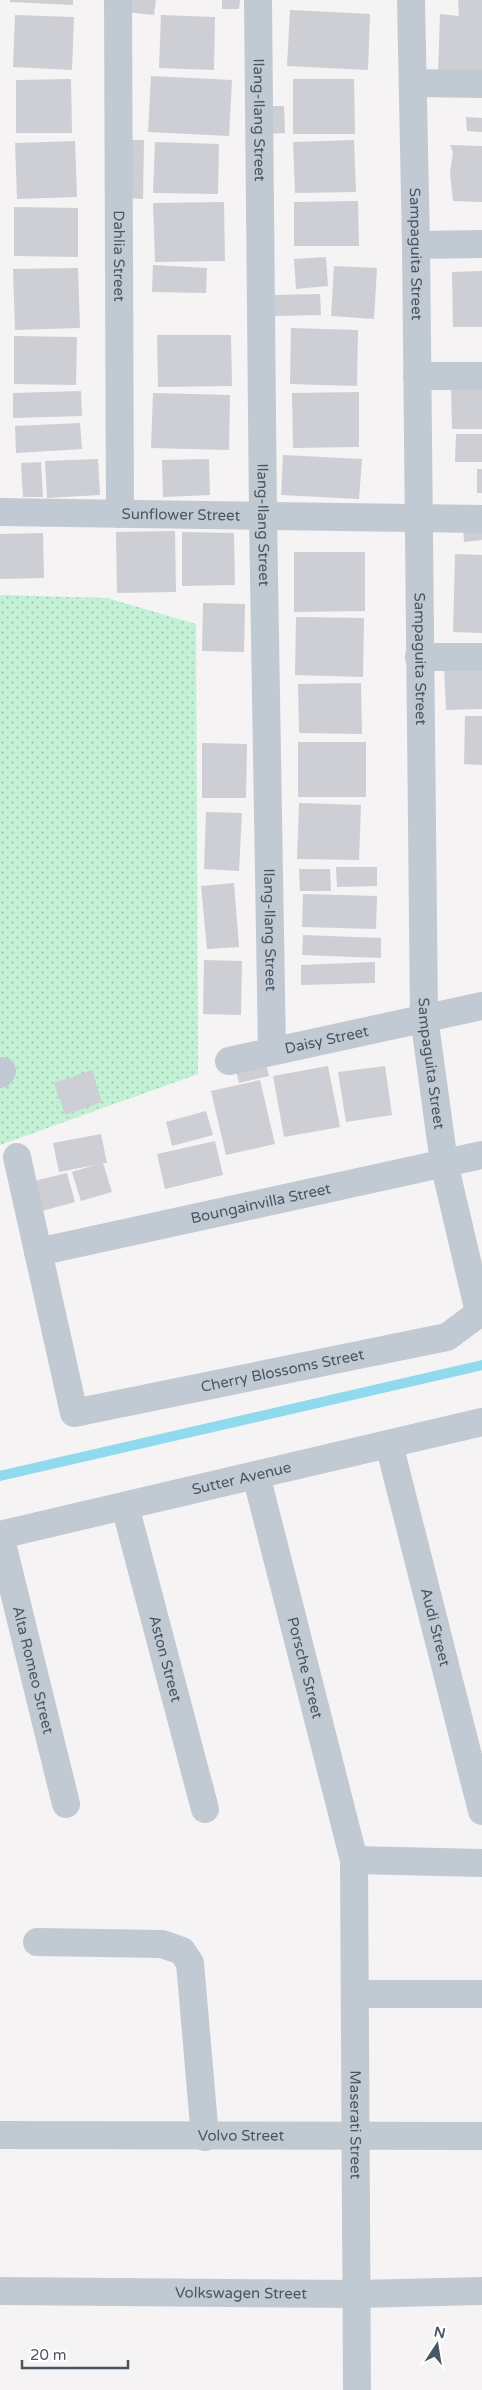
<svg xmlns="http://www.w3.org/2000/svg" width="482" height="2390" font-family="'Varela Round',sans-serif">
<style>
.grass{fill:url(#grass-dots)}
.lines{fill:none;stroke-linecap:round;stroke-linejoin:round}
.stream{stroke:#90daee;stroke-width:10}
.building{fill:#cdcfd5}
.minor{stroke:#c1cad2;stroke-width:28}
.labels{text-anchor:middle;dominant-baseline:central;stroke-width:4.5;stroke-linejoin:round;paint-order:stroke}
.street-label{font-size:15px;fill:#4a5661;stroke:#fff}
</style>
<defs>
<pattern id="grass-dots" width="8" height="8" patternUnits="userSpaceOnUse" patternTransform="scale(1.25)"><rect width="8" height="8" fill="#c3f1d5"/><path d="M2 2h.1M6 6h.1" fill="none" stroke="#a0c6b0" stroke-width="1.8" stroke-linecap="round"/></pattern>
</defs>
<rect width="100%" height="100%" fill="#f5f3f3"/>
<path class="grass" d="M0,595L107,598L196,624L198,1074L0,1145Z"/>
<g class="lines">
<path class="stream" d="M0,1476L482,1365"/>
</g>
<path class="building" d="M10,0H73V5L10,2Z
M127,0H156L154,15L126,12Z
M222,0H240L239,9H222Z
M458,0H482V71L438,73L440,14L459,16Z
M290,10L370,14L368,70L287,66Z
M15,15L74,17L72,70L13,67Z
M161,15L215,17L214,70L159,68Z
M151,76L232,80L229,136L148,132Z
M71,79L72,133H16V80Z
M293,79H354L355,134H293Z
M267,106H284L285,133L268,134Z
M466,117L482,118V132L467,131Z
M125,140H144L143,199L125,198Z
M354,140L356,192L295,193L293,142Z
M75,141L77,197L17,199L15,143Z
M155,142L219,144L218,194L153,193Z
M450,145L482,146V202L453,201L450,173L453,152Z
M358,201L359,246H294V202Z
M224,202L225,261L155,262L153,203Z
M14,207L78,208V257L14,256Z
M326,257L328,286L296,289L294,259Z
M153,265L207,268L206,293L152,292Z
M334,266L377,268L374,319L331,316Z
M78,268L80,328L15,330L13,269Z
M482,271V327H453L452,272Z
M320,294L321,315L274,316V295Z
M291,328L358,330L357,386L290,384Z
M157,335H231L232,386L158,387Z
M14,336L77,337L76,385L14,384Z
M451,387H482V429H452Z
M81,391L82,416L13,418V393Z
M359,392V447L293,448L292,393Z
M153,393L230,395L229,450L151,448Z
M80,423L82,449L16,453L15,426Z
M456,434H482V462H455Z
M283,455L362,459L359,499L281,495Z
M98,459L100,495L47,498L45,461Z
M209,459L210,495L163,497L162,460Z
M41,462L43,497H23L21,463Z
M477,469H482V493H477Z
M482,525V540L464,542L463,527Z
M175,531L176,592L117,593L116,532Z
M182,532L234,533L235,585L182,586Z
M43,533L44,578L0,579V534Z
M294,552H365V611L294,612Z
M455,554L482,555V633L453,632Z
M203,603L245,604L244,652L202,651Z
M296,617L364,618L363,677L295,675Z
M482,666V709L446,710L444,667Z
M361,683L362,734L299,733L298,684Z
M465,716H482V765L464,764Z
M298,742H366V797H298Z
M202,743L247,744L246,798H202Z
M299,803L361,805L359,860L297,859Z
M206,812L242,813L239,871L204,869Z
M336,867H377V886L337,887Z
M299,869H330L331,891H300Z
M234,883L239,947L207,949L201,886Z
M303,894L377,896L376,929L302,927Z
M303,935L381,938V958L302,955Z
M204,960L242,961L241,1015L203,1014Z
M375,962V983L301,985V965Z
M265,1059L269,1076L239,1083L235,1067Z
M328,1066L340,1127L284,1137L273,1076Z
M385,1066L392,1115L346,1122L338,1072Z
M92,1070L102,1102L65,1115L54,1083Z
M260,1080L275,1144L226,1155L211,1091Z
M206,1111L213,1135L172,1146L166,1122Z
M101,1134L107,1163H103L112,1192L81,1201L72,1172L95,1165L59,1172L53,1143Z
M215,1141L223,1175L165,1189L157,1154Z
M67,1173L75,1202L42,1211L34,1181Z"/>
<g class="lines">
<g class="minor">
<path id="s1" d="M118,0L120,514"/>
<path id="s2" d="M258,0L263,518L272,1051"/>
<path id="s3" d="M411,0L416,245L424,1017L444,1163L479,1312"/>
<path d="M413,83L482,84"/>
<path d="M416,245L482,244"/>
<path d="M417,376H482"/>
<path id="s4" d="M0,512L482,519"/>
<path d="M419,657H482"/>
<path id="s5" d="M229,1061L482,1006"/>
<path d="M0,1074L2,1071"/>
<path id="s6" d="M17,1157L74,1413L447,1337L482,1311"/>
<path id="s7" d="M38,1252L482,1155"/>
<path id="s8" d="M389,1444L482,1811"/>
<path id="s9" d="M256,1475L354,1860L357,2390"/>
<path id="s10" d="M125,1506L205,1809"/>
<path id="s11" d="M0,1535L482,1422"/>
<path id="s12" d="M0,1535L66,1804"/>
<path d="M354,1860L482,1863"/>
<path d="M37,1942L162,1944L182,1951L190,1963L205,2137"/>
<path d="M356,1994H482"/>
<path id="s13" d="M0,2135L482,2136"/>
<path id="s14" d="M0,2291L357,2294L482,2291"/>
</g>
</g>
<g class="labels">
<g class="street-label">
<text stroke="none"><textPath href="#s2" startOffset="120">Ilang-Ilang Street</textPath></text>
<text stroke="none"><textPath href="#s3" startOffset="254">Sampaguita Street</textPath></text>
<text stroke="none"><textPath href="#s1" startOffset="256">Dahlia Street</textPath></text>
<text stroke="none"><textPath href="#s4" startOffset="181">Sunflower Street</textPath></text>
<text stroke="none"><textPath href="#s2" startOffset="525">Ilang-Ilang Street</textPath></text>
<text stroke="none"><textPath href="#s3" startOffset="659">Sampaguita Street</textPath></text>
<text stroke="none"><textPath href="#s2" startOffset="930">Ilang-Ilang Street</textPath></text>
<text stroke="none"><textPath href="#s5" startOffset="100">Daisy Street</textPath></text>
<text stroke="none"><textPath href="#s3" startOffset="1064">Sampaguita Street</textPath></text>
<text stroke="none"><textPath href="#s7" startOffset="228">Boungainvilla Street</textPath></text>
<text stroke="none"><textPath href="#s6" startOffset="475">Cherry Blossoms Street</textPath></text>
<text stroke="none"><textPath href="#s11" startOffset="248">Sutter Avenue</textPath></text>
<text stroke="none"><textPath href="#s8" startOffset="189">Audi Street</textPath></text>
<text stroke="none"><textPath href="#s10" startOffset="158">Aston Street</textPath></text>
<text stroke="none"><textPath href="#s9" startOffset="199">Porsche Street</textPath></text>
<text stroke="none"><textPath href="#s12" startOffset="139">Alta Romeo Street</textPath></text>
<text stroke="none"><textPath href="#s9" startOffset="662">Maserati Street</textPath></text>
<text stroke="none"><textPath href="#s13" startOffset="241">Volvo Street</textPath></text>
<text stroke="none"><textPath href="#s14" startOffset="241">Volkswagen Street</textPath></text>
</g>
</g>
<g transform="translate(437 2345) rotate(12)" stroke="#ffffff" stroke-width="4" paint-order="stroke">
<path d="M0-4L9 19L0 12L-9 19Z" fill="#4a5661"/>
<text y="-8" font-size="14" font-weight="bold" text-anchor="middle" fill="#4a5661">N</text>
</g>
<path d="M22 2360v8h106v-8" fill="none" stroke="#4a5661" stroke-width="2.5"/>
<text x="30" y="2360" font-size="15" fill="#4a5661" stroke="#ffffff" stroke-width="4" paint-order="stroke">20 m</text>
</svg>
